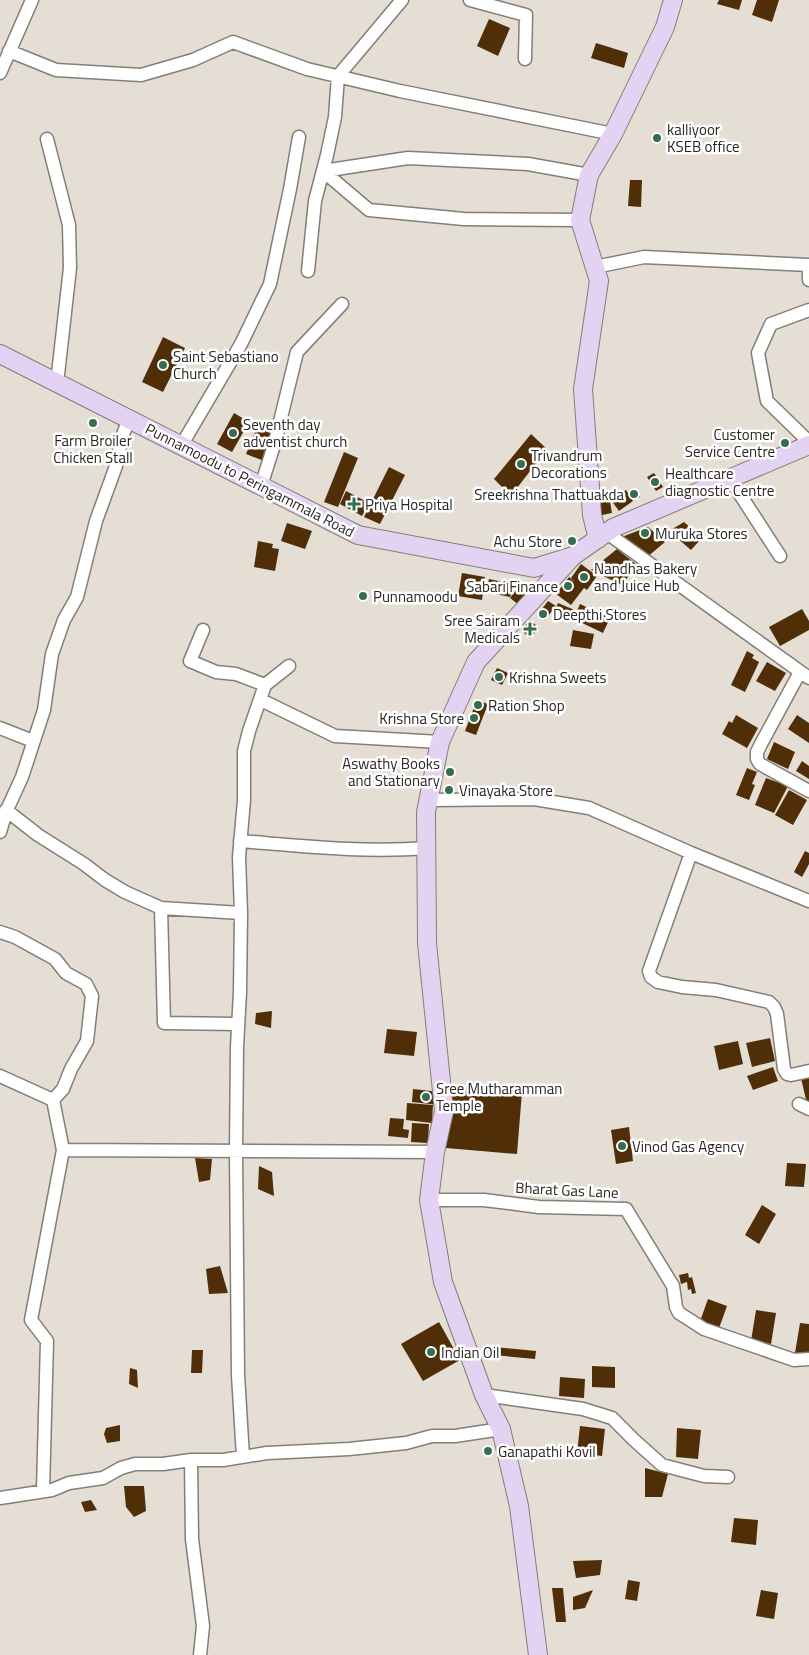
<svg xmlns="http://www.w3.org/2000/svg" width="809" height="1655" font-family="'Titillium Web',sans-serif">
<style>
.building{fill:#502e07}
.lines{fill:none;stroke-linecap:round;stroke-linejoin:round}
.minor-casing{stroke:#847e76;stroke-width:15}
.secondary-casing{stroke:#847e76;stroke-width:20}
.minor{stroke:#fff;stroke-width:12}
.secondary{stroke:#e4d2f3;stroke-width:18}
.poi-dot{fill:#356c52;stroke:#fff;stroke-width:2}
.labels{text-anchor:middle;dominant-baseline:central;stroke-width:5;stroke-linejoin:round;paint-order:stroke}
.poi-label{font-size:15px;fill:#292724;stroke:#fff;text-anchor:start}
.street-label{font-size:15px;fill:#292724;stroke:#fff}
</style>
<rect width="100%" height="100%" fill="#e4ded5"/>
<path class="building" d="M719,0H742L739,10L717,4Z
M757,0H779L772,22L752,15Z
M489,19L510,28L498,56L477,46Z
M596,43L628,53L624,68L591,58Z
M630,180H642L641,207L628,206Z
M163,337L185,348L163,392L142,382Z
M234,413L249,422L232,452L217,444Z
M260,420L278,427L264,461L246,454Z
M531,434L547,449L514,492L502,487L494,479Z
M344,452L358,458L338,507L324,502Z
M389,467L405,475L380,524L364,517Z
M654,473L663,487L656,491L647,477Z
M634,488L640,497L634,500L629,491Z
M608,490L612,513L602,515L597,492Z
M626,490L633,501L619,511L611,500Z
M346,491L369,503L362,516L340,504Z
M684,522L702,538L691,550L669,531Z
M287,523L312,531L305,549L281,541Z
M648,527L665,542L646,558L619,538Z
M258,541L273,544L272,548L279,549L275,571L254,567Z
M617,549L637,565L622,585L591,570Z
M581,564L597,576L587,590L584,588L571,605L556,594L569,577L575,582L571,578Z
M462,573L485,577L482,600L458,596Z
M489,579L517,585L510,597L486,592Z
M519,586L528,593L519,605L510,598Z
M548,601L556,606L545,620L538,614Z
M558,603L577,611L580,604L610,618L603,633L555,610Z
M802,609L809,621V630L780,646L769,627Z
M530,620L539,628L530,638L521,630Z
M573,630L594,634L591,649L570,646Z
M747,651L754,655L752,658L759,662L745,692L731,685Z
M767,662L786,673L775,691L756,681Z
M497,668L508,673L502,685L491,680Z
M477,700L488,704L476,735L465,731Z
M736,715L758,728L747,748L722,734L729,721L732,723Z
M797,715L809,723V743L788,729Z
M774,742L795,752L788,769L767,759Z
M802,761L809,766V779L796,771Z
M747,768L757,772L752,784L755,785L749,800L736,795Z
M766,778L788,786L774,813L755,805Z
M789,790L807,800L793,825L775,815Z
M805,851L809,853V864L802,877L794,872Z
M272,1011L271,1028L255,1024L256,1013Z
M387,1029L417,1032L414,1056L384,1053Z
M770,1038L775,1061L752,1067L746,1043Z
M738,1041L743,1064L719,1070L714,1046Z
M773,1067L778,1081L753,1090L747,1076Z
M809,1076V1103L807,1104L801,1078Z
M451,1087L522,1092L517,1154L446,1148Z
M413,1089L440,1092L439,1105L412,1102Z
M407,1103L433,1105L432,1123L406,1120Z
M390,1118L404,1119L403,1129L409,1130L408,1138L388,1136Z
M412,1123L429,1124L428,1143L411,1142Z
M629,1127L633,1161L616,1164L611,1130Z
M195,1158L212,1159L210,1180L199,1182Z
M787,1163L806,1164L804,1187L785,1186Z
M259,1166L272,1172L274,1196L258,1189Z
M762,1205L776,1214L759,1244L745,1235Z
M220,1266L228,1293L209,1294L206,1269Z
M688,1273L689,1278L692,1277L696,1293L692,1294L691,1289L688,1290L687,1282L681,1284L679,1275Z
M708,1299L727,1306L718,1331L699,1324Z
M756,1310L776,1313L771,1344L751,1341Z
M439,1322L460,1360L423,1381L401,1344Z
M800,1323L809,1324V1356L795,1353Z
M494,1347L536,1351L535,1359L493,1355Z
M192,1350H203L202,1373H191Z
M592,1366L615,1367V1388L592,1387Z
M130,1368L137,1370L138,1388L129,1384Z
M560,1377L585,1379L584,1398L559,1396Z
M120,1425V1441L107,1443L104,1434L106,1428Z
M580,1426L605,1429L602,1456L577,1453Z
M677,1428L701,1430L698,1459L676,1457Z
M645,1468L668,1474L662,1497H645Z
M124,1486H144L146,1511L134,1517L126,1507Z
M91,1500L97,1510L85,1512L81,1502Z
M734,1518L758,1520L756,1545L731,1542Z
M602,1560L600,1575L576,1578L573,1561Z
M628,1580L640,1582L637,1601L625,1599Z
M552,1588H563L566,1622H556Z
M593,1590L585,1608L573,1610V1597Z
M761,1590L778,1593L774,1619L756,1616Z"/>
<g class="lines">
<g class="minor-casing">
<path id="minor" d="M470,0L526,15L525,59
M9,51L56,70L141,75L193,60L233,42L307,69L400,91L613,134
M0,73L32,0
M47,139L69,225L70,268L57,383
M323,171L369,210L464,219L580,220
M323,171L408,158L528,164L589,175
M809,265V280
M595,267L644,257L808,265
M308,271L315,201L327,155L335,117L338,76L402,0
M809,310L771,324L758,353L767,401L809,442
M181,446L241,344L270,284L290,189L299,137
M730,479L780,556
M261,486L275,442L297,352L342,304
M607,533L809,678
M203,630L190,661L216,672L236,674L265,685L249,731L244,751V800L239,857L241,913
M800,672L761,744L757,752V759L760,764L809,791
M265,685L289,666
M261,700L335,736L440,742
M0,728L33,741
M429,800L534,799L589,808L691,853L809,901
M6,810L38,835L84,864L105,880L125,892L161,908L241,913L240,992L237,1047L236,1152L238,1375L243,1457
M0,832L6,812L22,777L44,710L52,654L64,620L77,597L96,521L116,466L122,437L129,419
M240,841C303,846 364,853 427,848
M691,853L649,971L651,977L658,982L682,987L716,990L769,1002L774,1007L777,1014L784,1069L787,1074L791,1075L809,1071
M161,908L164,1023L238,1024
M0,932L15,937L55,959L66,973L86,984L92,996L87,1041L71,1069L63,1089L53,1100
M0,1076L53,1100L63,1150L31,1320L47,1341L43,1490
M799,1104L809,1109
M63,1150L435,1152
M429,1200H484L539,1207L626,1209L673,1286L676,1307L679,1313L704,1329L794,1360L809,1359
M484,1395L583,1409L612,1418L634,1440L662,1465L704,1476L728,1477
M191,1460L192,1539L203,1626L200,1655
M0,1498L52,1490L69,1483L103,1478L121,1468L135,1464H163L191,1460H223L267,1453L349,1449L406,1443L432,1436H455L501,1429"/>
</g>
<g class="secondary-casing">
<path id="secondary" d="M0,354L358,535L534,568L573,556
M598,539L592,515L583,389L599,281L580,220L589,175L613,134L665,27L673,0
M538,1655L519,1506L501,1429L484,1395L443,1282L429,1200L435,1152L444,1111L427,943L426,812L440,742L476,662L573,556L613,528L809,445"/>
</g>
<use href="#minor" class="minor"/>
<use href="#secondary" class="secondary"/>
</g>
<g class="poi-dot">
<circle cx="657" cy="138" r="5"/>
<circle cx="163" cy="365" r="5"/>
<circle cx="93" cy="423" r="5"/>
<circle cx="233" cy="433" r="5"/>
<circle cx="785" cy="443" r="5"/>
<circle cx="521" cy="464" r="5"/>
<circle cx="655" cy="482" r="5"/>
<circle cx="634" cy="494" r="5"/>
<path d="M351.5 496.5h5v5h5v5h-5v5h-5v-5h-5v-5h5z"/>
<circle cx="645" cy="533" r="5"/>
<circle cx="572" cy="541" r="5"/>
<circle cx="584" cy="577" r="5"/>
<circle cx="568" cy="586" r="5"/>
<circle cx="363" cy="596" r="5"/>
<circle cx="543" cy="614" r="5"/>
<path d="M527.5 621.5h5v5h5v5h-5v5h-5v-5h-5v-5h5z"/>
<circle cx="499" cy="677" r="5"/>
<circle cx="478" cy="705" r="5"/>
<circle cx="474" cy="718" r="5"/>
<circle cx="450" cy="772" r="5"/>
<circle cx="449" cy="790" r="5"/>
<circle cx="426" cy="1097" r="5"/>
<circle cx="622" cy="1146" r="5"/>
<circle cx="431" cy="1352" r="5"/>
<circle cx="488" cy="1451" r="5"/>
</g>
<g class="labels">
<g class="poi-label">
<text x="667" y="129">kalliyoor<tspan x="667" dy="17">KSEB office</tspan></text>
<text x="173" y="356">Saint Sebastiano<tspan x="173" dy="17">Church</tspan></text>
<text x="243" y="424">Seventh day<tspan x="243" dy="17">adventist church</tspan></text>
<text x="775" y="434" text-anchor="end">Customer<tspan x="775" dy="17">Service Centre</tspan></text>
<text x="93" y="440" text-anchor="middle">Farm Broiler<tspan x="93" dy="17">Chicken Stall</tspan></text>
<text x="531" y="455">Trivandrum<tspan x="531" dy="17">Decorations</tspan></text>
<text x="665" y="473">Healthcare<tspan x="665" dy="17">diagnostic Centre</tspan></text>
<text x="624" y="494" text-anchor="end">Sreekrishna Thattuakda</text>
<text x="365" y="504">Priya Hospital</text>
<text x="655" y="533">Muruka Stores</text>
<text x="562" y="541" text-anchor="end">Achu Store</text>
<text x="594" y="568">Nandhas Bakery<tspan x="594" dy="17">and Juice Hub</tspan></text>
<text x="558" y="586" text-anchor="end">Sabari Finance</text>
<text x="373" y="596">Punnamoodu</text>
<text x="553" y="614">Deepthi Stores</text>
<text x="520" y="620" text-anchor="end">Sree Sairam<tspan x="520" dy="17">Medicals</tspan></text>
<text x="509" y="677">Krishna Sweets</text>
<text x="488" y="705">Ration Shop</text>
<text x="464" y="718" text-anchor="end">Krishna Store</text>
<text x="440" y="763" text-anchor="end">Aswathy Books<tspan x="440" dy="17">and Stationary</tspan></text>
<text x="459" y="790">Vinayaka Store</text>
<text x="436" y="1088">Sree Mutharamman<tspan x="436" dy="17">Temple</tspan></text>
<text x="632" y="1146">Vinod Gas Agency</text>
<text x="441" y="1352">Indian Oil</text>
<text x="498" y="1451">Ganapathi Kovil</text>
</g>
<g class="street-label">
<text transform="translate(250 480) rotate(27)">Punnamoodu to Peringammala Road</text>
<text transform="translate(567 1190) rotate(3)">Bharat Gas Lane</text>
</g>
</g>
</svg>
